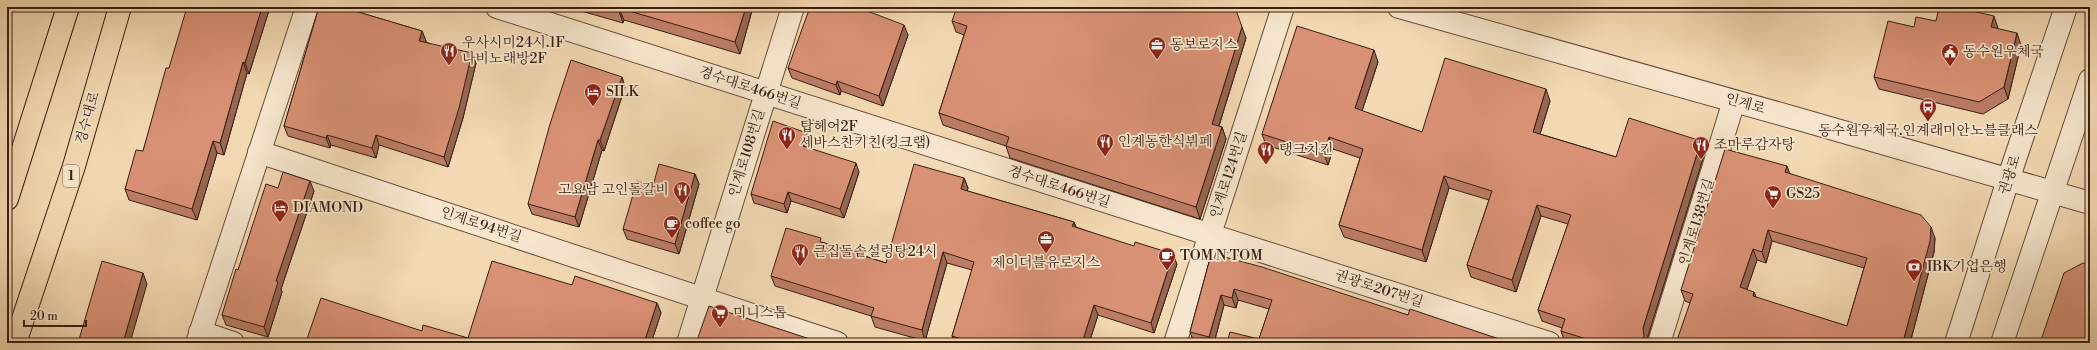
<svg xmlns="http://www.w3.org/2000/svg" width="2097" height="350" font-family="'Libre Bodoni','Noto Serif KR',serif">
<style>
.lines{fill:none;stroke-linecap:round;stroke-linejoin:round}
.minor-casing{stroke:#684d39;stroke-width:24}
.major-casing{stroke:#391e10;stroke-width:24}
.minor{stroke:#f7e6ce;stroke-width:22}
.major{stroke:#f3d9b3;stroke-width:22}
.wall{fill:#bb7d65;stroke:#391e10;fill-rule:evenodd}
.shaded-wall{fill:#986652;stroke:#391e10}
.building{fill:#d99175;stroke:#391e10;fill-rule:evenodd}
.labels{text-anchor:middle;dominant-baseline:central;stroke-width:3.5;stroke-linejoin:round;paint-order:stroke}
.shield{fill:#f7e6ce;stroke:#725a49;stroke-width:1}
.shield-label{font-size:13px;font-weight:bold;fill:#391e10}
.poi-label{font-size:14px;fill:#391e10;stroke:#f7e6ce;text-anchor:start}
.street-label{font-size:14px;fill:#391e10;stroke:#f7e6ce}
</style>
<rect width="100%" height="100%" fill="#f3d9b3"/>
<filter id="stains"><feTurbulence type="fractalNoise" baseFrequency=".005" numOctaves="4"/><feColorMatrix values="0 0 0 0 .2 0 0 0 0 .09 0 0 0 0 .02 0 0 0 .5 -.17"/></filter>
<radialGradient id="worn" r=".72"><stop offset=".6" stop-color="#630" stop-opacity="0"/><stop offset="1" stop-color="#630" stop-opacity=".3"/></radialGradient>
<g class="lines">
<g class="minor-casing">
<path id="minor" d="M497,7L1549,343
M1399,7L1802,120L2090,203
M259,152L837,343
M200,332L233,343
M197,343L307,7
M688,343L793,7
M1175,343L1283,7
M1659,343L1734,101
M1956,343L2008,180L2066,7
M2002,343L2090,80"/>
</g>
<g class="major-casing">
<path id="major" d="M7,199L68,7
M15,343L74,166L120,7"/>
</g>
<use href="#minor" class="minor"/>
<use href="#major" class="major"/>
</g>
<path class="wall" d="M270,7L249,74L247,73L224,155L217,153L197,220L129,200L125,189L143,151L169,68Z
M319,7H361L362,10L361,13L422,31L426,41V42L476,63L463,118L448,167L379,145L376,158L331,145L330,148L288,136L284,126Z
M580,7H753L740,54L624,20L623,23L581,11Z
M865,10L908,35L883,106L841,91L840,95L792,78L788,68Z
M952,21L1246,38L1219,126L1222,127L1226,139L1200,219L1010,158L1006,146L943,125L939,113L964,35L956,32Z
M1936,21L1998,29L2021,45L2008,99L1983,114L1879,89L1874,77L1914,27Z
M1378,62L1362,111L1422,132L1550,101L1540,134L1616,157L1705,152L1647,339L1648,343H1565L1561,331L1562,328L1542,321L1538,310L1568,224L1541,216L1516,292L1471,277L1467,265L1489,200L1449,188L1426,262L1344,237L1339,225L1360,158L1333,149L1328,165L1266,145L1262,134Z
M622,77L625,87L604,151L602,150L579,227L532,214L528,204Z
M810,142L808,148L859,172L844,218L791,201L787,213L754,203L751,194Z
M695,174L699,184L679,254L627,239L623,229L653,186Z
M1790,174L1935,238L1934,252L1910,343L1690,303L1685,301L1681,290ZM1772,241L1864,268L1847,326L1756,298L1747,289L1757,260L1766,263Z
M964,178L968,188L967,191L1074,222L1076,227L1177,264L1154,333L1098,315L1089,343H955L952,336L972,270L947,263L925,341L875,327L871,316L775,286L771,276L822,242L886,263Z
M278,188L314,191L281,289L282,292L268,337L226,325L222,315L238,270Z
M1209,262L1408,315L1511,343L1259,339L1269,309L1238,300L1236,308L1224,305L1214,343H1194L1190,332Z
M572,285L657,303L661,313L651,343H309L307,339L422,331L468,338Z"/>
<path class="shaded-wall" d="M262,7H270L249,74L245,63Z
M356,7H361L362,10L358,21L355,11Z
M746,7H753L740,54L735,42Z
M619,8L624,20L623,23L619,11Z
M1994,16L1998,28L1996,39L1991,27Z
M904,25L908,35L883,106L879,96Z
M1242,27L1246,38L1216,135L1212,124Z
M422,31L426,41L423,51L419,41Z
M2017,33L2021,45L2008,99L2004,87Z
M1374,50L1378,62L1359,120L1355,108Z
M472,53L476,63L463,118L448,167L444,157Z
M243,62L247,73L224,155L220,143Z
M622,77L625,87L604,151L600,140Z
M837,81L841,91L840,95L836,85Z
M1546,89L1550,101L1537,144L1533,132Z
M1222,127L1226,139L1200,219L1196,207Z
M807,133L810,142L806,155L803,146Z
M327,135L331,145L330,148L326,138Z
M376,135L379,145L376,158L372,148Z
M1329,137L1333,149L1328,165L1324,154Z
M598,140L602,150L579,227L575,217Z
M213,141L217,153L197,220L192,209Z
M1701,141L1705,152L1647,339L1648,343H1642L1643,328Z
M856,163L859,172L844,218L840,209Z
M1787,166L1791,177L1785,172Z
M695,174L699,184L679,254L675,244Z
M1444,176L1449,188L1426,262L1422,250Z
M964,178L968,188L965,199L961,189Z
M310,181L314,191L281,289L282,292L268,337L264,327L276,281Z
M788,192L791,201L787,213L784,204Z
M1537,205L1541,216L1516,292L1512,280Z
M1074,222L1077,232L1072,226Z
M1931,227L1935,238L1934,252L1910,343H1903Z
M1768,230L1772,241L1766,263L1762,252Z
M1753,249L1757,260L1744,298L1740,287Z
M943,252L947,263L925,341L922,330Z
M1173,254L1177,264L1154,333L1151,323Z
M143,273L147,284L130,343H123Z
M1234,289L1238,300L1236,308L1232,298Z
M1754,292L1759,303L1753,296Z
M1221,295L1224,305L1214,343H1211L1209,337Z
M657,303L661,313L651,343H644Z
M1094,305L1098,315L1089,343H1082Z
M534,338L536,343H533Z"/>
<path class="building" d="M187,7H262L245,63L243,62L220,143L213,141L192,209L125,189L136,150L143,151L166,68H169Z
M319,7H356L355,11L422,31L419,41L472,53L459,108L444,157L376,135L372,148L327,135L326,138L284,126Z
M605,7H746L735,42L619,8V11Z
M810,7H863L862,9L904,25L879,96L837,81L836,85L788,68Z
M957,7H1224L1236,10L1242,27L1212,124L1222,127L1196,207L1006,146L1009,137L939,113L967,26L952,21Z
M1939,7H1955L1994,16L1991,27L2017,33L2004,87L1979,102L1874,77L1888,21L1914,27L1916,17L1936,21Z
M1297,26L1374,50L1355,108L1422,132L1445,58L1546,89L1533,132L1616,157L1629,118L1701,141L1643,328L1644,337L1642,343H1599L1561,331L1565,319L1538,310L1571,215L1537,205L1512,280L1467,265L1492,191L1444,176L1422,250L1339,225L1363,149L1329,137L1324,154L1262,134Z
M571,60L622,77L600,140H598L575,217L528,204L550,124Z
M773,121L807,133L803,146L856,163L840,209L788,192L784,204L751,194Z
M1725,149L1787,166L1785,172L1921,215L1931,227L1930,241L1903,342L1904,343H1676L1693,294L1681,290ZM1768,230L1867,258L1847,326L1753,296L1754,292L1740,287L1753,249L1762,252Z
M659,164L695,174L675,244L623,229L637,181L653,186Z
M914,164L964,178L961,189L1074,222L1072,226L1134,246L1135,242L1173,254L1151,323L1094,305L1082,343H974L952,336L974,262L943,252L922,330L871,316L874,308L771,276L786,228L821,238L820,242L886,263Z
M283,172L310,181L276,281L278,282L264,327L222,315L236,269L238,270L266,184L278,188Z
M1221,256L1262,267L1408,315L1410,309L1511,343H1227L1230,332L1259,339L1272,300L1234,289L1232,298L1221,295L1209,337L1190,332L1209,262Z
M102,261L143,273L123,343H78Z
M492,261L572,285L575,276L657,303L644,343H549L534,338L533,343H321L307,339L321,298L422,331L423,325L468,338Z
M2083,263L2090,265V343H2040L2064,273Z
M709,306L819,342V343H696Z"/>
<defs>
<g id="office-pin" transform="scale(0.9)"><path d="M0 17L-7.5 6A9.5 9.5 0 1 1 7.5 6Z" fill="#8f2418" stroke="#f7e6ce"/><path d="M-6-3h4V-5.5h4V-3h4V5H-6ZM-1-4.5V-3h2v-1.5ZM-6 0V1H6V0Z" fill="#fff"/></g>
<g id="restaurant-pin" transform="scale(0.9)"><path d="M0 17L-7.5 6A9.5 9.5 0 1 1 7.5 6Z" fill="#8f2418" stroke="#f7e6ce"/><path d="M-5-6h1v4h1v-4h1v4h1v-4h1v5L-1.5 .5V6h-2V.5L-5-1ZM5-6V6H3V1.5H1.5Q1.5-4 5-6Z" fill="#fff"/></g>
<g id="civic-pin" transform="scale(0.9)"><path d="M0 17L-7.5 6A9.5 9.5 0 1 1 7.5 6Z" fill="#8f2418" stroke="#f7e6ce"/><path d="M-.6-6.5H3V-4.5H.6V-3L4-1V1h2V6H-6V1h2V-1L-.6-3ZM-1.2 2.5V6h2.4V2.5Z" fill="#fff"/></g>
<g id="hotel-pin" transform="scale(0.9)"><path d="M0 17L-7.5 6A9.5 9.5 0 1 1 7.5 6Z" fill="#8f2418" stroke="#f7e6ce"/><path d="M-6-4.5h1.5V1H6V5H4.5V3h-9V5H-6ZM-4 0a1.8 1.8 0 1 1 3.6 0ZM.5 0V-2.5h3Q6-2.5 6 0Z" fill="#fff"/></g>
<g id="bus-pin" transform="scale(0.9)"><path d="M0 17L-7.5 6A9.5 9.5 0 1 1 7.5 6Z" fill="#8f2418" stroke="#f7e6ce"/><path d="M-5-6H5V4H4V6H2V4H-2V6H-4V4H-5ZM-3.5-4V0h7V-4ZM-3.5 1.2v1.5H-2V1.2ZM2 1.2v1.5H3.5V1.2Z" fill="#fff"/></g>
<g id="supermarket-pin" transform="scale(0.9)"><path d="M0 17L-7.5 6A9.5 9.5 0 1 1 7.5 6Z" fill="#8f2418" stroke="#f7e6ce"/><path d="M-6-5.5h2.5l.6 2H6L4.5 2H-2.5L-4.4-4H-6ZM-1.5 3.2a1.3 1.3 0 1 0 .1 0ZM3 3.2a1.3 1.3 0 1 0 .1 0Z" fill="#fff"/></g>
<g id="cafe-pin" transform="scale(0.9)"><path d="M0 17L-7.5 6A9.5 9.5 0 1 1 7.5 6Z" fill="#8f2418" stroke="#f7e6ce"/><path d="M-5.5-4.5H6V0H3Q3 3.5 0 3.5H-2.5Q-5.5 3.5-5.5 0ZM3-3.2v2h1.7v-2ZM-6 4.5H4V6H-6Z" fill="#fff"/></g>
<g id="bank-pin" transform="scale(0.9)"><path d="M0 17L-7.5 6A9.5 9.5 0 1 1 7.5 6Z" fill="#8f2418" stroke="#f7e6ce"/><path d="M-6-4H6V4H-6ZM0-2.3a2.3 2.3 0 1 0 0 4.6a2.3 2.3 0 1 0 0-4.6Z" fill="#fff"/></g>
</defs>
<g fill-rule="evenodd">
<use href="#office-pin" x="1157" y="45"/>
<use href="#restaurant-pin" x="449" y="51"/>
<use href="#civic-pin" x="1950" y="52"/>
<use href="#hotel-pin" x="593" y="92"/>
<use href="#bus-pin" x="1928" y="107"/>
<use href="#restaurant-pin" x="787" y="135"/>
<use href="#restaurant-pin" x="1105" y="142"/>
<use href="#restaurant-pin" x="1701" y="145"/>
<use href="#restaurant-pin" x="1266" y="150"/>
<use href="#restaurant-pin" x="682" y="190"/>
<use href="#supermarket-pin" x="1773" y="194"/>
<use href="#hotel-pin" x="280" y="208"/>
<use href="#cafe-pin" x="672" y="224"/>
<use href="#office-pin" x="1046" y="239"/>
<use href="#restaurant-pin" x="800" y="252"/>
<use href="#cafe-pin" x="1167" y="256"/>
<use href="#bank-pin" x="1914" y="267"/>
<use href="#supermarket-pin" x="720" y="313"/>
</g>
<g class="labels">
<rect class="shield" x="63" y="165" width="16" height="22" rx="3"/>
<g class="shield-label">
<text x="71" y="176">1</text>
</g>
<g class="poi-label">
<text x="462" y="43">우사시미24시.1F<tspan x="462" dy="16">나비노래방2F</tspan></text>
<text x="1170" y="45">동보로지스</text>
<text x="1963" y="52">동수원우체국</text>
<text x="606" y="92">SILK</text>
<text x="800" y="127">탑헤어2F<tspan x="800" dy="16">세바스찬키친(킹크랩)</tspan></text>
<text x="1928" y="131" text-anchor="middle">동수원우체국.인계래미안노블클래스</text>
<text x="1118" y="142">인계동한식뷔페</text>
<text x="1714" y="145">조마루감자탕</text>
<text x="1279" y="150">탱크치킨</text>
<text x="669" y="190" text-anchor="end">고요남 고인돌갈비</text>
<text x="1786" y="194">GS25</text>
<text x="293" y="208">DIAMOND</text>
<text x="685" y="224">coffee go</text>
<text x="813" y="252">큰집돌솥설렁탕24시</text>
<text x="1180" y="256">TOM N TOM</text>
<text x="1046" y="263" text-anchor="middle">제이더블유로지스</text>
<text x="1927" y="267">IBK기업은행</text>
<text x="733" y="313">미니스톱</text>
</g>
<g class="street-label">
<text transform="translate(750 88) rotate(18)">경수대로466번길</text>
<text transform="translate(1745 104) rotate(16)">인계로</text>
<text transform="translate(88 118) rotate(-74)">경수대로</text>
<text transform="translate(747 153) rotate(-73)">인계로108번길</text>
<text transform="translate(1229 175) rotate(-72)">인계로124번길</text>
<text transform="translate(2010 175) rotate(-72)">권광로</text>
<text transform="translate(1059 187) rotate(18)">경수대로466번길</text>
<text transform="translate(1697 222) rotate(-73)">인계로138번길</text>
<text transform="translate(481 225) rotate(18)">인계로94번길</text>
<text transform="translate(1379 289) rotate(18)">권광로207번길</text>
</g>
</g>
<rect width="2097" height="350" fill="none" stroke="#f3d9b3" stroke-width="24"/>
<rect x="8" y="8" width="2081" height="334" fill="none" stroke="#391e10" stroke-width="2"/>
<rect x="12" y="12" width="2073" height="326" fill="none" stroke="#391e10"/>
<path d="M24 320v6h62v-6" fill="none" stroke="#391e10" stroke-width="2"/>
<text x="30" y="320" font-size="12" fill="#391e10" stroke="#f7e6ce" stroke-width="3" paint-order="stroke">20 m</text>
<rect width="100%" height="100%" filter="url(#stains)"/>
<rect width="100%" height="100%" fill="url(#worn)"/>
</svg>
